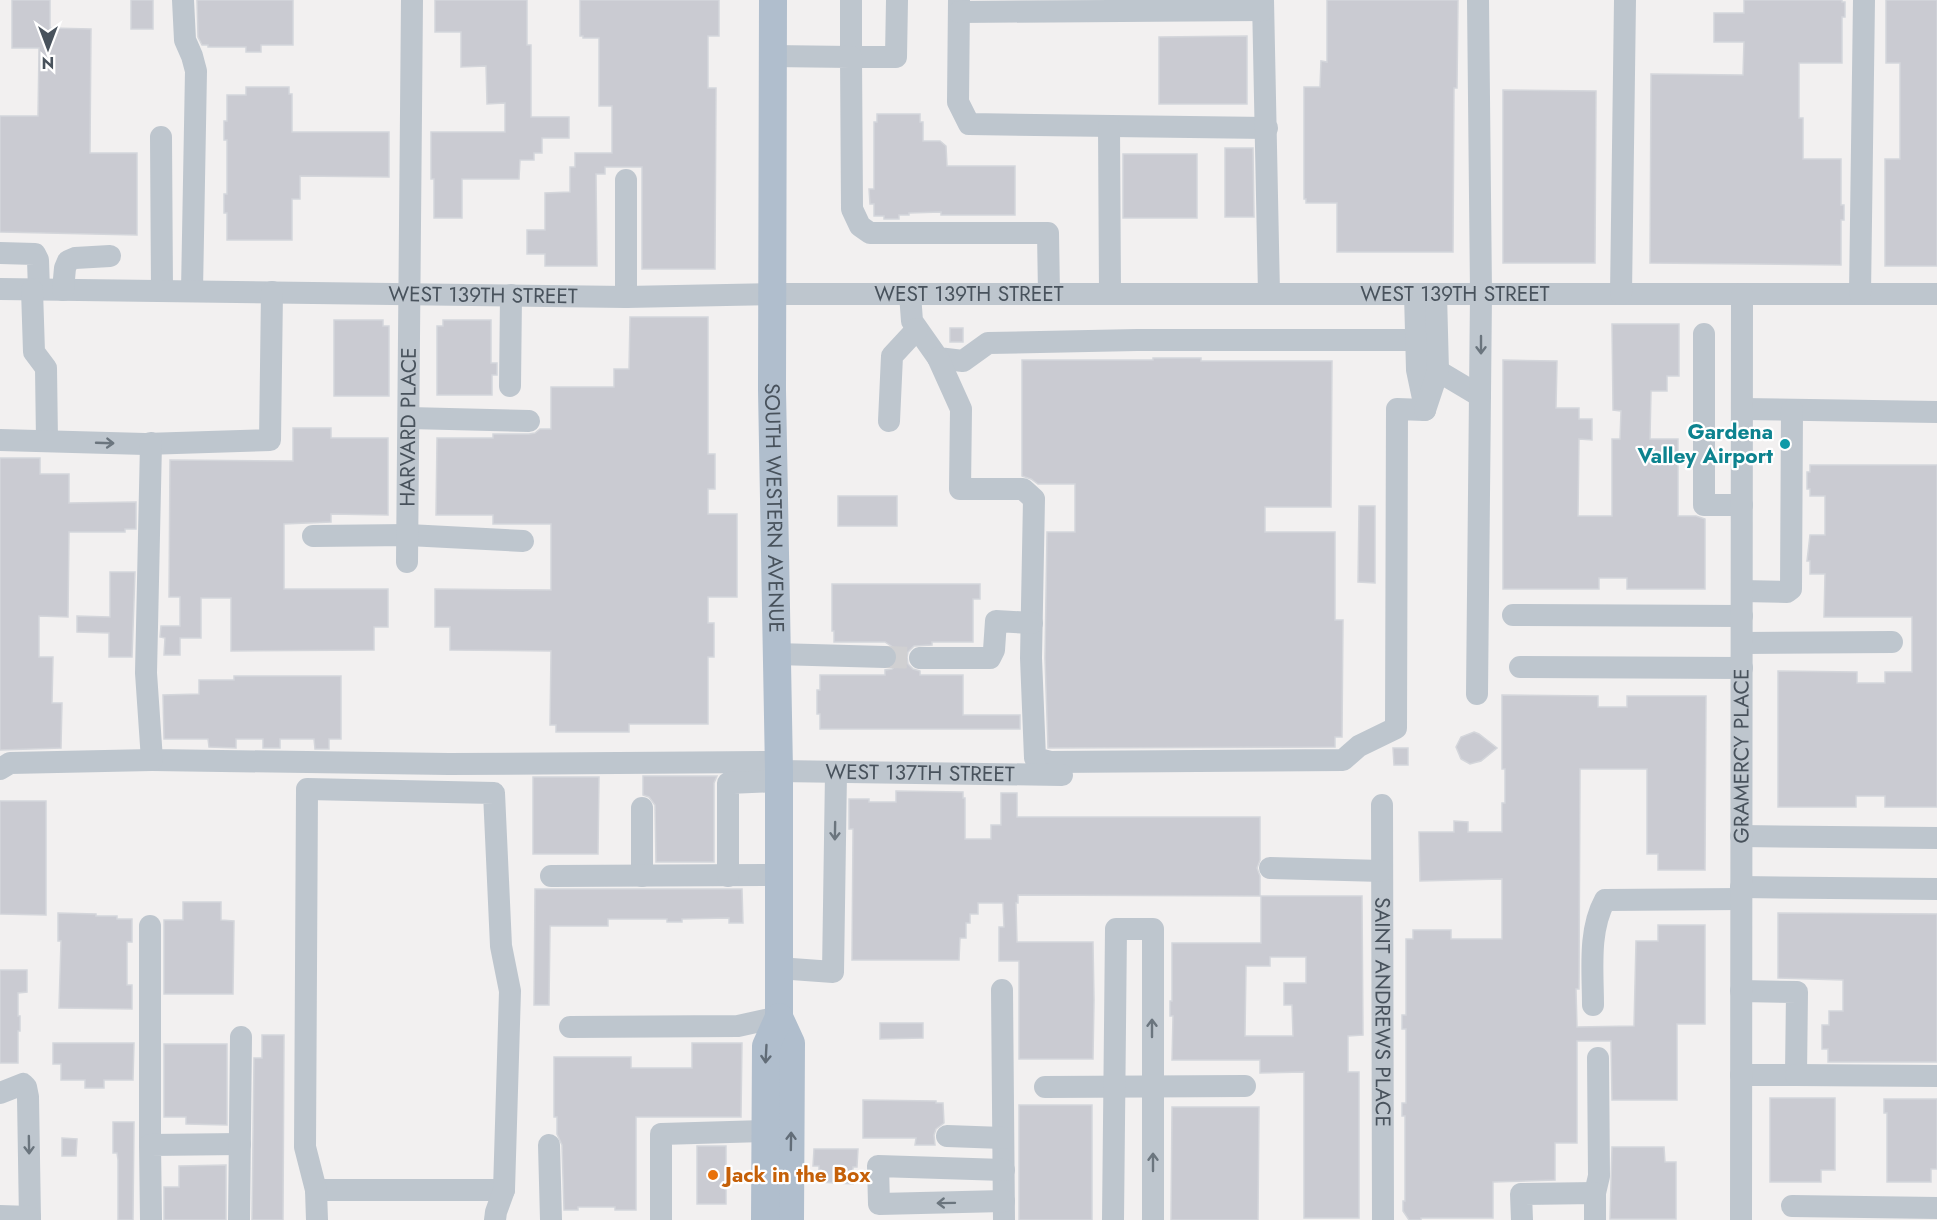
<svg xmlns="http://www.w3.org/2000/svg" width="1937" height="1220" font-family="Jost,sans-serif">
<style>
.building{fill:#cacbd2;stroke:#d4d6db;stroke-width:1.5;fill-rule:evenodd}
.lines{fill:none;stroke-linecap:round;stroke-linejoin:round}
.minor-tunnel{stroke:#d0d0d2;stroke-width:22;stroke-dasharray:22 11;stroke-linecap:butt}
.minor{stroke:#bec6ce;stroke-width:22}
.major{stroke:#b0becd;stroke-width:28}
.oneway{stroke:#6b757e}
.oneway2{stroke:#626d78}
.culture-dot{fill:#0f9aa8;stroke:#fff;stroke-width:2}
.food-dot{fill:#e8710a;stroke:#fff;stroke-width:2}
.labels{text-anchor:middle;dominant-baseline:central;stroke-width:4.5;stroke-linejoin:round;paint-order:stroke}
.street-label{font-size:21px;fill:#48525c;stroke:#fff}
.culture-label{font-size:21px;font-weight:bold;fill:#0d838f;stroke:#fff;text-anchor:end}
.food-label{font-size:21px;font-weight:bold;fill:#c56008;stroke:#fff;text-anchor:start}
</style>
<rect width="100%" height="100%" fill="#f2f0f0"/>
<path class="building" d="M12,0H50V28L91,29L90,153H137V235L0,232V116H38L39,48H12Z
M131,0H153V29H131Z
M197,0H293V45H261V52H246V47H208V45H202L198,37Z
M435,0H527V45H531V117H569V138H542V153H534V160H520L519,179H462V218H434V179H431V132H505V103L487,104L486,66L461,67V32H435Z
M580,0H719V36H708V88H716L715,269H642V167H605V174H596L597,266H545V254H527V230H545V193L570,192V167H575V153H612V106H599V38H583V36H580Z
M1327,0H1458L1457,88H1454L1453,252H1337V203H1306V199H1304V87H1320L1321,61L1327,62Z
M1744,0H1842V2H1845V17H1842V63H1799V118H1803V159H1841V205H1844V220H1841V265L1650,263L1651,74L1743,75L1744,42H1714V13H1744Z
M1886,0H1937V266H1885V159H1900V63H1886Z
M1247,36V104H1159V37Z
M246,87H289V94H292V132H389V177L300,176V199H292V240H227V213H224V194H227V140H224V121H227V95H246Z
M1503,90L1596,91L1595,263H1503Z
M877,114H920V122H923V141H940L946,146L947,166H1015V215H941V212L909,213V215H899V219H884V216H874V204H870L869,189H874V122H877Z
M1225,148H1253L1254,217H1225Z
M1123,154H1197V218H1123Z
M630,317H708V454H715V489H708V514H737V597H708V623H714V657H708V724H629V732H556V725H550L551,651L450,650V627H435V589L551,590V524H493V515H436L437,438H493V434H529L535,433L540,429H551V387H614V369H629Z
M334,320H383V326H389V396H334Z
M443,320H491V363H497V375H492V395H437V326H443Z
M1612,324H1679V376H1667V391H1651L1650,439H1678V516H1696L1705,519V589H1627V578H1599V589H1503V360L1557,361L1556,408H1579V419H1592V440L1579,439L1578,516H1612V439H1620L1621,411L1613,410Z
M950,328H963V342H950Z
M1153,358H1201V361H1332L1331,507H1265V532H1335V620H1343L1342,737H1335V747L1048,748L1045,658L1047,532H1075V484H1038L1031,479L1022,476V360H1153Z
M293,428H331V438H388V515L331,514V522L284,524V589H388V627H374V650L231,651V598H201V638H180V655H164L165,638L160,637L161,626H180V597H169L170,460L293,461Z
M0,458H40V474H69V503L136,502V529H125V532H69L68,617L39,616V657H53L52,703H62L61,748L0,750Z
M1810,465H1937V807H1885V796H1856V807H1778V671L1857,672V683H1885V672H1912V617H1824L1825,574H1810V561H1807L1810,535H1825V496H1810V489H1807V472H1810Z
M838,496H897V526H838Z
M1359,506H1375V583L1358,582Z
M110,572H135L132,657H109V633L77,632V616L110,617Z
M832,584H980V599H973V642H932V645L914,646L908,652L907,657L908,664L913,669L920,671V675H963V715H1020V729H820V714H817V690H820V675H885V670L892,669L896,665L898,658L897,650L885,642H834V631H832Z
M234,676H341V739H329V749H315L314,739H280V748H263V739H236V748L209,747L208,739H164L163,695L199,694V680H234Z
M1502,695L1598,696V707H1627V696H1706L1705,870H1658V854H1647V769H1580L1579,989H1576L1577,1027L1634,1026L1636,941H1658V925H1705V1024H1677V1100H1612L1611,1041H1577V1143H1555V1180L1493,1182V1218H1421V1220H1409L1403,1211V1201H1405V1116H1402V1103H1406V1029H1402V1015H1406V939H1413V930H1451V939H1502V879L1420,881L1419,832H1454V821L1468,822V832H1502V803H1505V769H1502Z
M1474,732L1479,734L1497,748L1481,761L1470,764L1461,759L1456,747L1461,737Z
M1393,748H1408V765H1394Z
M643,776H717L714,783V862H656L655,805L649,797L643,795Z
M533,777H599L598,854H533Z
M896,791L963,792V798H965V839H991V825H1001V793H1017V817H1260V860L1257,868L1260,876V896L1018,895V903H1016L1017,942H1093L1094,1000L1093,1059H1019V961H999V927H1004L1003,903H978V914H970V923H966V938H960L959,960H852L853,829H849V799H869V802H896Z
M0,801H46V915L0,914Z
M535,889H742L743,923H729V918L682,919V922H667V919H608V926H550L549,1005H534Z
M1261,896H1362L1363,1035L1348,1036V1072H1359V1218H1304V1072L1260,1073V1060H1172L1173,1016H1170V1001H1172V943H1261ZM1270,957H1306V983H1284V1005H1292L1293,1036H1245L1246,966H1270Z
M183,902H221V920L234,921L233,994H164V920H183Z
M58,913L96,914V916H117V919H132V942H127V985H132V1009L59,1008L61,941H58Z
M1778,913L1937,914V1062H1828V1049H1822V1025H1829V1011H1843V980L1778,978Z
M0,970H27V992L18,993V1016H20V1031H18V1063H0Z
M880,1023H923V1038L880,1039Z
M262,1035H284L283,1220H252L254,1058H262Z
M53,1043H134L133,1080H104V1088H85V1080H61V1064H53Z
M692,1043H742L741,1117H636V1210H615V1207H578V1210H564L562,1145L557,1134V1117H554V1057H631V1068H692Z
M164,1044H227V1125L186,1124V1117H164Z
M1770,1098H1835V1170H1821V1182H1770Z
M1884,1099H1937V1169H1931V1182H1887V1113H1884Z
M863,1100L936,1101V1103H943L944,1123L936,1129L934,1135L935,1145H915L916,1138H863Z
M1019,1105H1092V1220H1019Z
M1172,1107H1259L1258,1220H1171Z
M113,1122H134L133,1220H118V1160L117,1153H113Z
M62,1138L77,1139L76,1156H62Z
M697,1146H726V1204H697Z
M1612,1147H1664L1665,1162H1676V1219H1610Z
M814,1149H858L857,1167H853V1184L819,1182V1166H813Z
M226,1165V1220H164V1187H179V1166Z"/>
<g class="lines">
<path class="minor-tunnel" d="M885,657L920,658"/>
<g class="minor">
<path d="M183,0L185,40L192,56L196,71L192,291"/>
<path d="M851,0V57H896L897,0"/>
<path d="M959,0L958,102L969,124L1267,128"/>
<path d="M1263,0L1269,294"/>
<path d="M959,12L1263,10"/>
<path d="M772,56L851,57L852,209L860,226L870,233H1048L1049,294"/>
<path d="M1109,126L1110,294"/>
<path d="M161,137L162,291"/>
<path d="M626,180V297"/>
<path d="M0,253L35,254L38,260L39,290"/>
<path id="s1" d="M0,289L626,297L772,294H1937"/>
<path d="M32,290L34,352L46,368L47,441"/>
<path d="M63,290L65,268L68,261L75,258L110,256"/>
<path d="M910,294L912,321L938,358L963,361L988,343L1137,340H1437"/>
<path d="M1415,294L1417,370L1425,408"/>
<path d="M1621,294L1625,0"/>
<path d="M1860,294L1864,0"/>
<path d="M1704,334V505H1742"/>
<path d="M938,358L961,409L960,489H1023L1034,499L1031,658L1035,758L1050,762L1343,760L1359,746L1396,728L1397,409L1425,410"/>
<path d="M1438,371L1480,396"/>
<path d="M510,386L511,295"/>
<path d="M1742,409L1937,412"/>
<path d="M1425,410L1438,371L1436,294"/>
<path d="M409,418L529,421"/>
<path d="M889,421L892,356L917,329"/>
<path d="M0,440L145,444L270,440L272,292"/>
<path d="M151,443L146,673L152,760L449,764L778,762"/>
<path d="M313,536L408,535L523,541"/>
<path id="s2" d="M407,562L412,0"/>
<path d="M1742,591L1787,592L1791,589L1792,410"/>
<path d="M1513,615L1742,616"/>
<path d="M1742,643L1892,642"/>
<path d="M776,654L885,657"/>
<path d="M920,658H990L994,650L996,621L1032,623"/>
<path d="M1520,667L1742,668"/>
<path d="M1477,694L1481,294L1478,0"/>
<path d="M0,769L10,763L152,760"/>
<path id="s3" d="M779,771L1062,775"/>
<path id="s4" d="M1382,805L1383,1220"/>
<path d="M642,808V876"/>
<path d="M1741,836L1937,838"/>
<path d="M1270,868L1382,871"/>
<path d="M551,876L779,875"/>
<path d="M728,876V783L778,781"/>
<path d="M1741,887L1937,889"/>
<path d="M150,926V1145"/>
<path d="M778,968L833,972L836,773"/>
<path d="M1002,990L1004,1220"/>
<path d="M1741,991L1797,992L1796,1075H1741"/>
<path d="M1593,1005C1593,971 1588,931 1605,900L1741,899"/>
<path d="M570,1027L738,1026L779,1017"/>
<path d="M1796,1075L1937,1076"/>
<path d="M1045,1087L1245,1086"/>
<path d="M0,1093L23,1084L26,1087L28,1097L30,1220"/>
<path d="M947,1136L1003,1138"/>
<path d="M549,1145L551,1220"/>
<path d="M1004,1170L878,1166L879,1204L1004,1201"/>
<path d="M316,1190H504"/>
<path d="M1595,1193L1599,1176L1598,1058"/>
<path d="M1792,1206L1937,1208"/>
<path d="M0,1216L30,1217"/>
<path d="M151,1220L150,1145L240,1144"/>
<path d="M239,1220L241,1037"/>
<path d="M317,1220L316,1190L305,1147L307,789L494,793L501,946L510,991L504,1190L496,1212L495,1220"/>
<path d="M661,1220V1134L766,1131"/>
<path d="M1113,1220L1116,929H1153V1220"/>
<path d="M1522,1220L1521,1194L1595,1193V1220"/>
<path id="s5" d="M1741,1220L1742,294"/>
</g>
<g class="major">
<path id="s6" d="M773,0L772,390L779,771V1017L791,1043L790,1220"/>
<path d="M765,1220L766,1046L779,1017"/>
</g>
</g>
<defs><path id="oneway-shaft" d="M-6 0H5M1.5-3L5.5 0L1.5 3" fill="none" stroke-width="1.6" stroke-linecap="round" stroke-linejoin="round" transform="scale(1.5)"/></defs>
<g class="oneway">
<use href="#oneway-shaft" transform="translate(1481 345) rotate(90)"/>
<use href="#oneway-shaft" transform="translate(105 443) rotate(2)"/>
<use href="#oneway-shaft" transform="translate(835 831) rotate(91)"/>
<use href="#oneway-shaft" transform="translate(1152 1028) rotate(-90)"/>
<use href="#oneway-shaft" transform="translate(29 1145) rotate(89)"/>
<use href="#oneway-shaft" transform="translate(1153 1162) rotate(-90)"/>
<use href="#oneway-shaft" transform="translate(946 1203) rotate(179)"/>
</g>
<g class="oneway2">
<use href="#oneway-shaft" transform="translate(766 1054) rotate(93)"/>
<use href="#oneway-shaft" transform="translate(791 1141) rotate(-89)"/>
</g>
<circle class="culture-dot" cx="1785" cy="444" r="6"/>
<circle class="food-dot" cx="713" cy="1175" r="6"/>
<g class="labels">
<g class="street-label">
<text stroke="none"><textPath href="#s1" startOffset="483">WEST 139TH STREET</textPath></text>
<text stroke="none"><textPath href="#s1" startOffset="969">WEST 139TH STREET</textPath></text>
<text stroke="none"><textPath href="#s1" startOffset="1455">WEST 139TH STREET</textPath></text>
<text stroke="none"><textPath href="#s2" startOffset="135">HARVARD PLACE</textPath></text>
<text stroke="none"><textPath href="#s6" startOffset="508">SOUTH WESTERN AVENUE</textPath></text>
<text stroke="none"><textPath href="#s5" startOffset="464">GRAMERCY PLACE</textPath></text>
<text stroke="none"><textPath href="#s3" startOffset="141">WEST 137TH STREET</textPath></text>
<text stroke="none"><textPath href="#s4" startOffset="207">SAINT ANDREWS PLACE</textPath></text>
</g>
<g class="culture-label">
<text x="1773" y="432">Gardena<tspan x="1773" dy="24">Valley Airport</tspan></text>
</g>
<g class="food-label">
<text x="725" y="1175">Jack in the Box</text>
</g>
</g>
<g transform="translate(48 48) rotate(180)" stroke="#ffffff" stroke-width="4.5" paint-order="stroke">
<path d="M0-4.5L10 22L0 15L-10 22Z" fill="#48525c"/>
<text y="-9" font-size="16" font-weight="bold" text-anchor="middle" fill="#48525c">N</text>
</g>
</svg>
